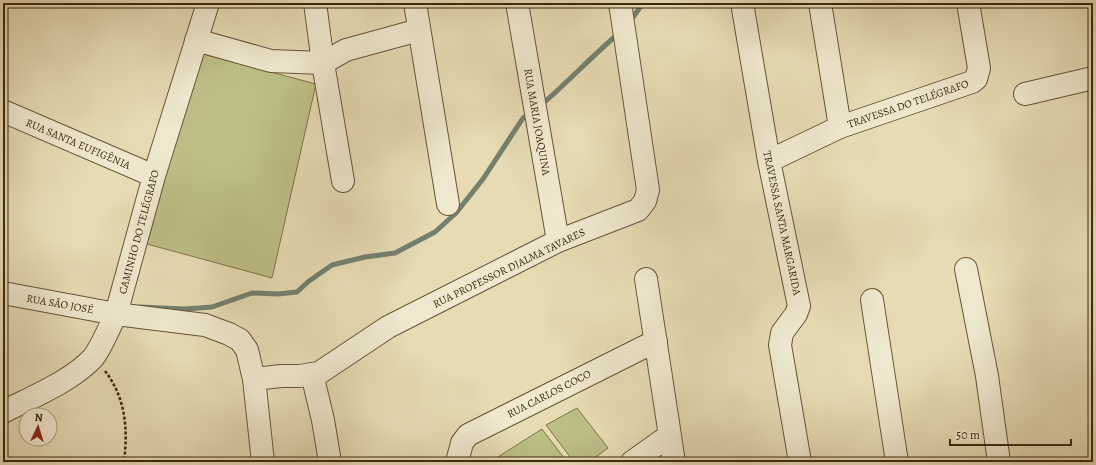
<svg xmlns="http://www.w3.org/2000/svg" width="1096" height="465" font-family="Alegreya,serif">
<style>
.green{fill:#bdbe87;stroke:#7c734a}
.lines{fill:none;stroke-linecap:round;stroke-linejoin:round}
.stream{stroke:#738070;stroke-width:5}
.minor-casing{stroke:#665537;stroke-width:24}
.path{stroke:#3c280e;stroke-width:2.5;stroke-dasharray:3 2;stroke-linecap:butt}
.minor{stroke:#efe8ce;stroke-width:22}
.labels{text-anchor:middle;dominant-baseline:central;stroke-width:3;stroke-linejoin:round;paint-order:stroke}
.street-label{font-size:11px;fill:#3c280e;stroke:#efe8ce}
</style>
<rect width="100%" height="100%" fill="#e6dbb3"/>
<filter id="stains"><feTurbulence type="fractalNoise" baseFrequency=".005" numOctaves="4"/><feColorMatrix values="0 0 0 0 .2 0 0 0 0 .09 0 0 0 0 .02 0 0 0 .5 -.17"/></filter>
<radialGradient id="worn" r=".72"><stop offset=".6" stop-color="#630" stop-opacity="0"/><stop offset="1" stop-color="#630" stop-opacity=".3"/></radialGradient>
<path class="green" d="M199,53L316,84L272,278L147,244Z
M577,408L608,448L589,462H574L546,425Z
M542,429L567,462H490Z"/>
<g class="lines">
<path class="stream" d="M629,23L643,3
M540,106C567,83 591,57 618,34
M140,307L185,309L212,307L252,293L278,294L297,292L309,281L332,265L365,257L395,253L435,232L456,213L483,179L523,118L530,113"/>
<g class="minor-casing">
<path id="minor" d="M315,3L323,63L346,50L419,30
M415,3L448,204
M517,3L558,241
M742,3L769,161L799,306L796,314L782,333L780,345L800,462
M820,3L840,127
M196,40L271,61L323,63L343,181
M1025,94L1093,78
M3,111L154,176
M769,161L840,127L972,82L976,79L979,68L968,3
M966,269L987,376L999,462
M646,279L674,462
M3,293L116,314L205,325L229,334L240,340L247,350L254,379L263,462
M872,300L897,462
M312,374L323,420L330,462
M254,379L281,376H299L319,373L388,327L558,241L638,210L645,201L648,190L620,3
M3,412C32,397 70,382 93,358C101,348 110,326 116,314L154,176L208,3
M457,462L462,443L468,435L656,341
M632,462L670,435"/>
</g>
<path class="path" d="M105,371C126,398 128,430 124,462"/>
<use href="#minor" class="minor"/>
</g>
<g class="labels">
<g class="street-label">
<text transform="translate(908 104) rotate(-19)">TRAVESSA DO TELÉGRAFO</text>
<text transform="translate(537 122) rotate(80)">RUA MARIA JOAQUINA</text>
<text transform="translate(78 144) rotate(23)">RUA SANTA EUFIGÊNIA</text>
<text transform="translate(782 223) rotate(78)">TRAVESSA SANTA MARGARIDA</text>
<text transform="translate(139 232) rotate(-75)">CAMINHO DO TELÉGRAFO</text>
<text transform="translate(509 268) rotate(-26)">RUA PROFESSOR DJALMA TAVARES</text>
<text transform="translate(60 304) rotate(10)">RUA SÃO JOSÉ</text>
<text transform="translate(549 394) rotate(-27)">RUA CARLOS COCO</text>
</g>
</g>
<rect width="1096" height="465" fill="none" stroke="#e6dbb3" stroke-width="16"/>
<rect x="4" y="4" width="1088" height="457" fill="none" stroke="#3c280e" stroke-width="2"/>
<rect x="8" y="8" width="1080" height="449" fill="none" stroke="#3c280e"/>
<g transform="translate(38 427) rotate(4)"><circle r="19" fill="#efe8ce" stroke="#a79b81"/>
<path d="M0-3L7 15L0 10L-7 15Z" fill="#8f2418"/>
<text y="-6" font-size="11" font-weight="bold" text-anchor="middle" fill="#3c280e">N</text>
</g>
<path d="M950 439v6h121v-6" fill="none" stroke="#3c280e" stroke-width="2"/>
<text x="956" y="439" font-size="12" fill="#3c280e" stroke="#efe8ce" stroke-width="3" paint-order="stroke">50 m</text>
<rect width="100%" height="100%" filter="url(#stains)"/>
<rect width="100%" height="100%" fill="url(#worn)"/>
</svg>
